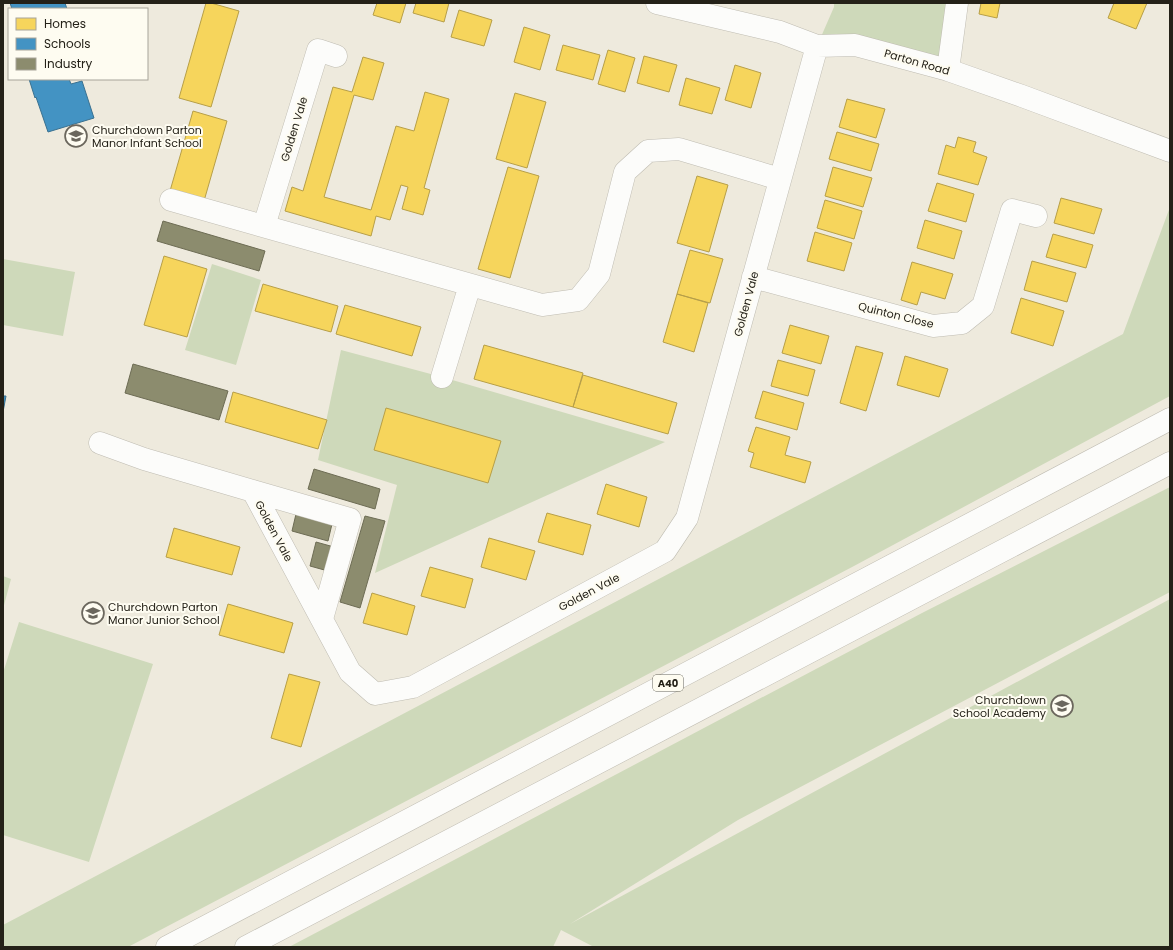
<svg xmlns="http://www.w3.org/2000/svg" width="1173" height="950" font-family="Poppins,sans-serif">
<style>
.green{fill:#ced9ba}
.homes{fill:#f6d55c;stroke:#b79f48}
.schools{fill:#4393c3;stroke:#3a7190}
.industry{fill:#8c8c6e;stroke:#6d6c54}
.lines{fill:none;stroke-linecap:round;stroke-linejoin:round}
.minor-casing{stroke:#bfbcb2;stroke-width:23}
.highway-casing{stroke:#bfbcb2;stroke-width:23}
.minor{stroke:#fcfcfa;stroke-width:22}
.highway{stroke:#fcfcfa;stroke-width:22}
.labels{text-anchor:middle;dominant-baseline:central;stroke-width:4;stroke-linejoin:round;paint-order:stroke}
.shield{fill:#fefcf1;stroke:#656359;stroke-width:1}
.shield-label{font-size:10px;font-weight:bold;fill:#242118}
.street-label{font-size:11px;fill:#242118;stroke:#fefcf1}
.poi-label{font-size:11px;fill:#242118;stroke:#fefcf1;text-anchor:start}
</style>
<rect width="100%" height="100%" fill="#eeeadd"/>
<path class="green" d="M834,3H957L948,70L817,46L834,7Z
M1170,207V396L854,566L128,947H3V925L1123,334Z
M3,259L75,272L63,336L3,325Z
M212,264L261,280L236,365L185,350Z
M341,350L442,377L665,442L375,573L397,485L318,460Z
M1170,487V592L738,820L570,924L1170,599V947H594L561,930L553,947H289L922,613Z
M3,576L11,579L3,609Z
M19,622L153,664L89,862L3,835V673Z"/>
<path class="homes" d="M206,3H211L239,11L211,107L179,98Z
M377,3H406L400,23L373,15Z
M416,3H449L444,22L413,13Z
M979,3H1000L997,18L979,14L981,3Z
M1114,3H1147L1136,29L1108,18Z
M459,10L492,20L484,46L451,37Z
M524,27L550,35L540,70L514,62Z
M563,45L600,55L593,80L556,70Z
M608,50L635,58L625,92L598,84Z
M644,56L677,65L669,92L637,83Z
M363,57L384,63L373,100L354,95L324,197L371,210L396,126L414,131L425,92L449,99L424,188L430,190L423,215L402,209L408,187L401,185L390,220L376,216L371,236L285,211L292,187L303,191L333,87L352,92Z
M735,65L761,73L751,108L725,100Z
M686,78L720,88L712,114L679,105Z
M515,93L546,102L527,168L496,159Z
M847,99L885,109L876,138L839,127Z
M193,111L227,121L204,201L170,191Z
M837,132L879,144L871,171L829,159Z
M958,137L976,142L973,152L987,157L978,185L938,174L946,145L955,148Z
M508,167L539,176L510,278L478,269Z
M833,167L872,178L863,207L825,196Z
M697,176L728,185L709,252L677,243Z
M937,183L974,194L966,222L928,211Z
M1061,198L1102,209L1094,234L1054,223Z
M825,200L862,211L854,239L817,228Z
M925,220L962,231L954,259L917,248Z
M815,232L852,243L844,271L807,261Z
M1053,234L1093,245L1086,268L1046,257Z
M690,250L723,259L710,303L677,294Z
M164,256L207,269L187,337L144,325Z
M1032,261L1076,273L1067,302L1024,290Z
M912,262L953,274L945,299L921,292L917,305L901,300Z
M263,284L338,306L331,332L255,311Z
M677,294L708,303L694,352L663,342Z
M1021,298L1064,311L1053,346L1011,333Z
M345,305L421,327L412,356L336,334Z
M790,325L829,336L821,364L782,353Z
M484,345L583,373L573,407L474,379Z
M856,346L883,353L866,411L840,403Z
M905,356L948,369L939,397L897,385Z
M778,360L815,370L808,396L771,386Z
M583,375L677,403L668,434L573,407Z
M763,391L804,403L797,430L755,418Z
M233,392L327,420L318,449L225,422Z
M386,408L501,441L488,483L374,450Z
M756,427L790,437L785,455L811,462L805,483L750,467L754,453L748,451Z
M606,484L647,497L639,527L597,514Z
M547,513L591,525L583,555L538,542Z
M174,528L240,547L232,575L166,557Z
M489,538L535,551L526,580L481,567Z
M430,567L473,579L465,608L421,596Z
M372,593L415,606L407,635L363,623Z
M228,604L293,623L284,653L219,635Z
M289,674L320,682L301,747L271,738Z"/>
<path class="schools" d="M10,3H65L67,9H12Z
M29,79H69L71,84L82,81L94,118L48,132L36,97L35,98Z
M3,396H6L3,412Z"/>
<path class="industry" d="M163,221L265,251L259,271L157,241Z
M133,364L228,391L219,420L125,393Z
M314,469L380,489L375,509L308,489Z
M296,514L332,524L328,541L292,531Z
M365,516L385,521L360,608L340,602Z
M316,542L334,547L328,571L310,566Z"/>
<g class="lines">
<g class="minor-casing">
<path id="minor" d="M657,3L780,32L817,46L855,45L948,70L1022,96L1170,151
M948,70L957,3
M171,200L542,305L578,300L599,274L625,172L648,151L679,149L780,179
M264,226L318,50L336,56
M753,277L933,326L962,323L983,306L1012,210L1036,216
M442,377L470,285
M100,443L144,459L253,491L350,672L375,694L413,687L665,551L687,518L817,46
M253,491L350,519L322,619"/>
</g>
<g class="highway-casing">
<path id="highway" d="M167,947L1170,419
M246,947L1170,463"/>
</g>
<use href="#minor" class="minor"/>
<use href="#highway" class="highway"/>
</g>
<defs>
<g id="school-ring" transform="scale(1.15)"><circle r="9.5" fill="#fefcf1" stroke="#6b675d" stroke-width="1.5"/><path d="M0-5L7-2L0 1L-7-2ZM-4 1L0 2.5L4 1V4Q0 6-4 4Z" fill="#6b675d"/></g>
</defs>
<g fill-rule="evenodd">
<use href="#school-ring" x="76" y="136"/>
<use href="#school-ring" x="93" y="613"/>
<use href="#school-ring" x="1062" y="706"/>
</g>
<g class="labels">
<rect class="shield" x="653" y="675" width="30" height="16" rx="3"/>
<g class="shield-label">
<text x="668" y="683">A40</text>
</g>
<g class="street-label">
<text transform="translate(917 62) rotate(16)">Parton Road</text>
<text transform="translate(294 129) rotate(-73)">Golden Vale</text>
<text transform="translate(746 304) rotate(-75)">Golden Vale</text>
<text transform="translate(896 315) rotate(14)">Quinton Close</text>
<text transform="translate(274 531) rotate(62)">Golden Vale</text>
<text transform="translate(589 592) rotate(-28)">Golden Vale</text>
</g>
<g class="poi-label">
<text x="92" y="130">Churchdown Parton<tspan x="92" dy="13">Manor Infant School</tspan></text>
<text x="108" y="607">Churchdown Parton<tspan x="108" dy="13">Manor Junior School</tspan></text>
<text x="1046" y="700" text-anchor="end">Churchdown<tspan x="1046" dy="13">School Academy</tspan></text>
</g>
</g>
<rect width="1173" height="950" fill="none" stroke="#242118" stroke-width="8"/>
<rect x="8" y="8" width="140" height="72" fill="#fefcf1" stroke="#a7a49a"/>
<rect x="16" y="18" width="20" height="12" fill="#f6d55c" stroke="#a7a49a"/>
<text x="44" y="28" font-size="12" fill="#242118">Homes</text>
<rect x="16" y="38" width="20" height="12" fill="#4393c3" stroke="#a7a49a"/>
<text x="44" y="48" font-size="12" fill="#242118">Schools</text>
<rect x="16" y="58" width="20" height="12" fill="#8c8c6e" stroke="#a7a49a"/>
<text x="44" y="68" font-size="12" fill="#242118">Industry</text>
</svg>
